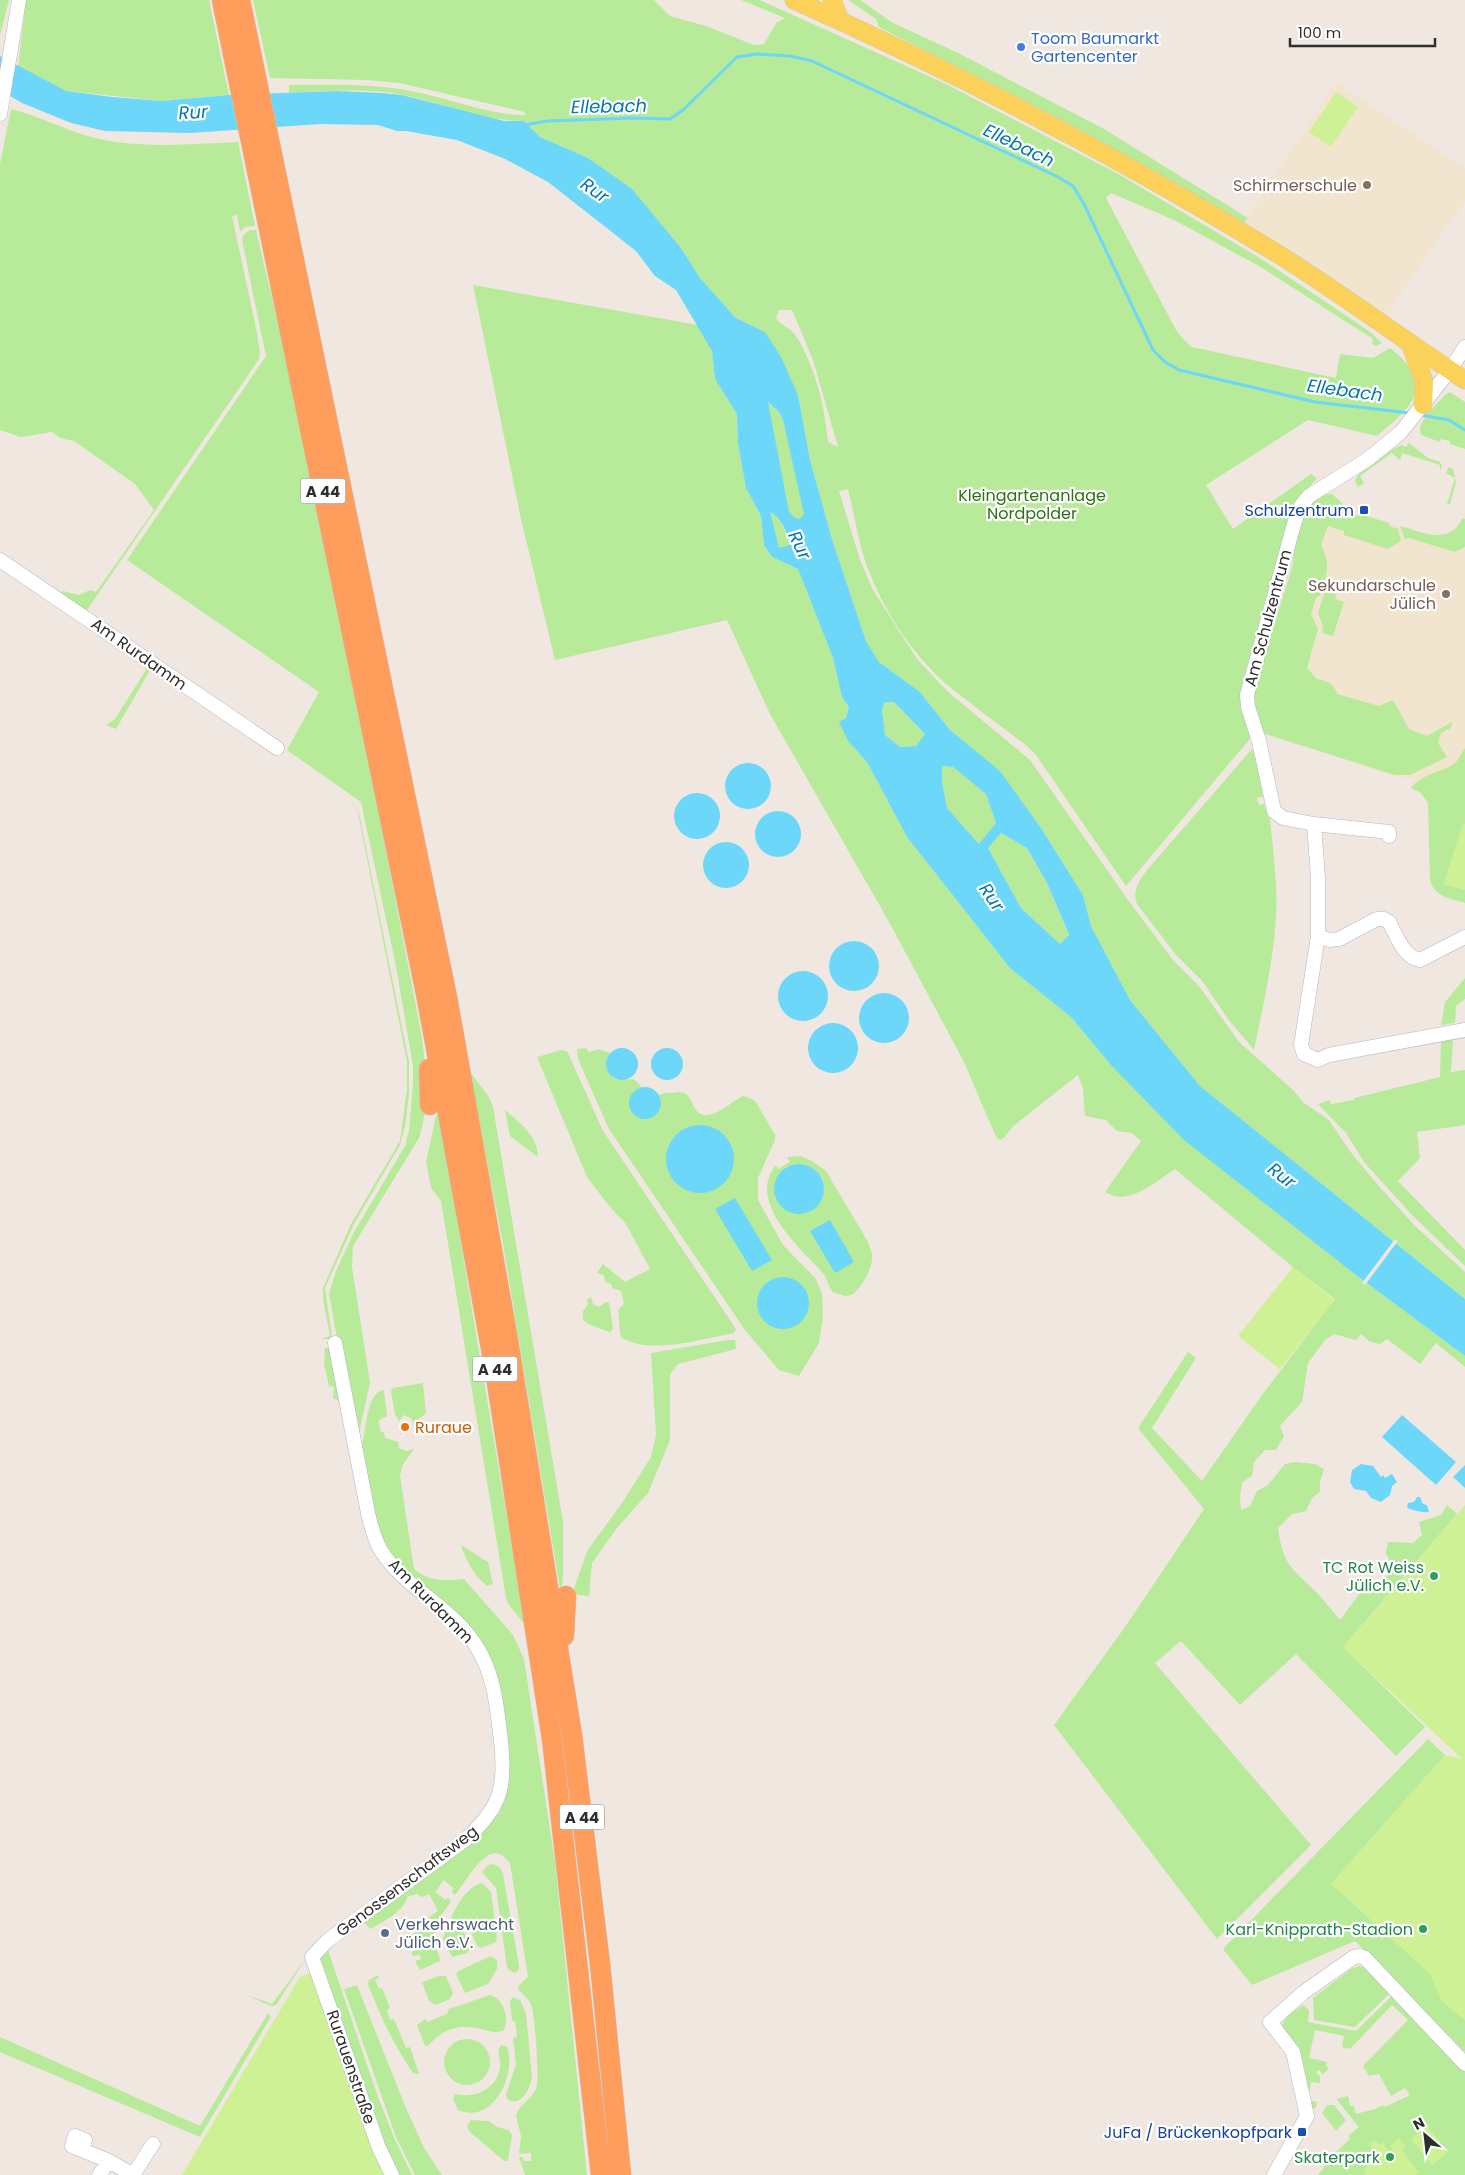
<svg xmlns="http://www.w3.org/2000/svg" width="1465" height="2175" font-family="Poppins,sans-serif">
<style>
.education{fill:#f2e5cf}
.green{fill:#b7ea99;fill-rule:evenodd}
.pitch{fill:#cdf194}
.water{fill:#6cd7f8;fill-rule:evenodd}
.pier{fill:#f0e8e0}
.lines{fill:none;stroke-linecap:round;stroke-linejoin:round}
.stream{stroke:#6cd7f8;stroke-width:3}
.minor-casing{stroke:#b4b7c2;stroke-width:15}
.major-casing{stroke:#c9c9c9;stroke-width:19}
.highway-casing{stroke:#c9c9c9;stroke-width:21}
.minor{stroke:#fff;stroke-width:14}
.major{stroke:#fcd159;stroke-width:18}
.highway{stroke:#ff9d5c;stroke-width:20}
.shop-dot{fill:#3f7fe0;stroke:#fff;stroke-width:2}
.education-dot{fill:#8d6e63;stroke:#fff;stroke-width:2}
.transit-dot{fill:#1a4fb4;stroke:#fff;stroke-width:2}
.food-dot{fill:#e8710a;stroke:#fff;stroke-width:2}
.leisure-dot{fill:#2e9e5b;stroke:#fff;stroke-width:2}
.service-dot{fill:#5c6f8a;stroke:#fff;stroke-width:2}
.labels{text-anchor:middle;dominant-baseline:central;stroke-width:4.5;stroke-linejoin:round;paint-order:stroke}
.shield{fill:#fff;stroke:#6d6d6d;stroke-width:1}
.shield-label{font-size:15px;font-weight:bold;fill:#2e2e2e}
.shop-label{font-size:16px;fill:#366cbe;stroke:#fff;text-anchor:start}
.education-label{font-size:16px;fill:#785e54;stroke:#fff;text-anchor:end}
.park-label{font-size:16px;fill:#2c7315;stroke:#fff}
.transit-label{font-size:16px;fill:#164399;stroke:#fff;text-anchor:end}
.street-label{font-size:16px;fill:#2e2e2e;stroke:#fff}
.food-label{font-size:16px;fill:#c56008;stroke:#fff;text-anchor:start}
.leisure-label{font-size:16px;fill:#27864d;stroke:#fff;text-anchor:end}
.service-label{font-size:16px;fill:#4e5e75;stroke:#fff;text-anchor:start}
.water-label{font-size:18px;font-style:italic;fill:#0378ad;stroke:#fff}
</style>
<rect width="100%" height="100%" fill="#f0e8e0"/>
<path class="education" d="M1336,82L1465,168V201L1383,320L1243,224Z
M1325,494H1332L1351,511L1437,537L1448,534L1459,526L1465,510V890L1442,884L1443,829L1422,781L1393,776L1336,757L1264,728L1298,526Z"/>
<path class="green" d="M0,0H9L0,36Z
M26,0H209L229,95L162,101L66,91L18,67Z
M253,0H654L670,16L706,26L754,45L764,44L776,23L785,18L741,0H760L946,84L1122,176L1263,260L1369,331L1382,343L1376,346L1372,344L1373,339L1259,266L1174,220L1111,193L1106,198L1176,330L1183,339L1192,347L1336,378L1340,354L1373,358L1390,348C1437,385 1413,406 1377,436L1308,420L1206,485L1233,529L1311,474L1317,478L1291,507L1280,550L1242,683L1254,734L1126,886L1036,755L1027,746C1002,727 976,708 951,688C916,659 887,616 870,574C859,547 855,517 848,489L839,491L860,560L873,590L917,659L947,691L1030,760L1128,900L1173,960L1199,986L1239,1042L1293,1090L1304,1103L1329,1120L1349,1150L1377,1184L1414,1225L1465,1272V1299L1200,1086L1130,1000L1091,926L1083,895L1041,828L1000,772L950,730L920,692L879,662L866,641L832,539L810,460L798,395L765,332L736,318L700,278L681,248L588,158L540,137L524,121C483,121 444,104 404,95C367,88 327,91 289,93V85C331,85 374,83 415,92C448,98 493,116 525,115V112L399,83L368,80L270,78ZM779,310H792L813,360L838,447L828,442C825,407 815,366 796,336C790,327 781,326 776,318Z
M848,0H860L893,23L958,53L1104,129L1248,218L1243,224L1057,118L879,27L876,19Z
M11,109C40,116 66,131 95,138C141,149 191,144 238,142L255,226L245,227L240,232L237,215L232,216L256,328L260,352L259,359L87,610L83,611L58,596L63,591L79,595L90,590L96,592L154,510L135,484L74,441L60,438L52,432L21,437L0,430V164Z
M249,230H256L285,353L342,624L422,1037C426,1071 430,1104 419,1138L353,1246L352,1267L370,1383L359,1433L338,1344L329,1293L336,1271L354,1232L405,1146L409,1130L413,1084V1066L396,966L361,802L287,750L319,692L127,560L266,356L243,245L242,237Z
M473,285L698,325L712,351L715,379L737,414L738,444L746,488L761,516L764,545L772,557L798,569L833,658L842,697L849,707L846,718L840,722L848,741L867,762L907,837L1010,968L1072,1018L1111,1065L1356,1275L1465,1356V1367L1436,1343L1420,1364L1387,1339L1380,1344L1370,1342L1361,1334L1356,1340L1334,1334L1325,1340L1308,1363L1302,1402L1280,1426L1284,1436L1276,1450H1265L1254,1462L1252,1476L1242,1482L1240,1497L1241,1510L1250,1506L1257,1491L1268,1485L1285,1464L1295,1462L1315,1464L1324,1469L1320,1481V1492L1312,1498L1306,1511L1292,1514L1278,1528C1283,1566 1292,1568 1317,1593C1325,1601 1332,1611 1340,1620L1362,1590L1377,1585L1386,1577L1392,1566L1386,1553L1388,1542L1413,1543L1422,1535L1419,1522L1441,1515L1447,1505L1457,1514L1343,1647L1425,1727L1396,1756L1296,1654L1240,1705L1181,1641L1155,1663L1311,1845L1217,1939L1054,1725L1125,1627L1204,1509L1138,1428L1188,1352L1196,1358L1152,1428L1202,1481L1262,1395L1335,1299L1293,1267L1175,1169C1155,1182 1128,1207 1105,1192L1141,1141L1132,1133L1117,1131L1106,1120L1085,1116L1083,1089L1078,1075L1013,1126L1004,1138L1000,1140L996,1137L963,1060L888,920L770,714L727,620L555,660L521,519Z
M1450,392L1465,402V449L1450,444V441L1441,439L1440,442L1421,435C1415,423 1437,404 1445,395Z
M767,401L779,412L783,420L805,514L800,519L794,518L789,513Z
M1409,443L1428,458L1440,462L1442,466L1440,471V465L1402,453L1400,460L1392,453L1360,476L1364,483L1358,487L1355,481L1358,475L1393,449L1401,445L1406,447Z
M1449,467L1453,469L1456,482L1450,504H1447L1455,478L1446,473Z
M1325,494H1332L1351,511L1350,514L1359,516L1360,514L1389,523V526L1398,529L1401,541L1388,549L1344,535V531L1328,526L1321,545C1331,564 1327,576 1320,595L1316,598L1311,614L1318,629L1307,668L1317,679C1326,680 1335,684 1337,694L1379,706L1393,700L1409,729L1427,736L1452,722L1451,728L1441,733L1438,743L1447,757L1410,775H1395L1265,734C1256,718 1252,704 1255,686L1292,568L1298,526L1304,513L1315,499Z
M769,512C782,518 786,533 790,545L779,549Z
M1462,519H1465V547L1455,552L1409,538L1405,539L1400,526C1422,532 1449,546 1462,519Z
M1328,581L1339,584L1335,599L1344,602L1333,636L1322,633L1323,627L1318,613Z
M149,665L152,667L116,729L106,725L115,719Z
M885,702H894L925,734L916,746L900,747L885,735L882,709Z
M1465,748V824H1463L1444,884L1465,890V903C1449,898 1434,897 1430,879L1428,803L1421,793L1411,788C1422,773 1443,773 1456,762C1460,758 1462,752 1465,748Z
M1252,749L1256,761L1263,796L1257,798L1259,805L1264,804L1268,817L1270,819C1273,852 1278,885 1276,918C1273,963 1263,1006 1254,1050L1228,1019L1203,982L1176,955L1137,904C1132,890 1139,881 1147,870Z
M942,766L953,767L986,794L996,823L980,845L947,808L942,781Z
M350,800L359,813L409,1062V1095L405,1126L400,1145L354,1224L325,1288L332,1337L331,1339H320L330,1336L323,1300V1288L351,1224L400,1141L407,1089V1062L358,813Z
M1001,833L1027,848L1047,883L1069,936L1060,944L1021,908L988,848Z
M1465,978V999L1456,1006L1455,1023L1441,1025L1445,1002Z
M1453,1040L1451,1072L1465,1070V1125L1417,1132L1420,1158L1398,1181L1465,1250V1266L1412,1215L1364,1162L1346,1133L1318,1104L1329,1100L1331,1104L1354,1100V1098L1440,1077L1441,1042Z
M586,1048L589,1052L598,1049L610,1053L606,1066L613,1078C628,1085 630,1071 641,1087L637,1089L661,1099L659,1095C664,1093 666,1093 671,1093C674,1093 676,1092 679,1092C694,1092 690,1112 704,1115C716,1117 732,1101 743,1096L752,1099L756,1102L775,1135V1140L758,1178V1200L783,1245L815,1278L822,1293L823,1315L819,1343L799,1376L779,1370L745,1330L609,1129L578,1059L577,1049Z
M561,1050L567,1051L603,1131L736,1329L734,1333C701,1339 652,1355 622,1338L620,1333L618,1310L624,1304L621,1291L612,1288L611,1284L605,1282L604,1275L597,1273L603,1264L625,1282L650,1269L626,1224L610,1207L587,1177L537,1057Z
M470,1072L489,1097L493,1107L563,1522V1574L561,1595L503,1244Z
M438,1107L525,1625L509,1605L506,1598L441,1201L431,1188L426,1162Z
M505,1110C519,1122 538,1136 538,1157L510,1136Z
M801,1156L812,1161L826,1171L868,1242C869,1246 871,1250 872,1254C874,1267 862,1287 852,1295L845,1296L833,1292C828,1286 827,1278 822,1272C799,1247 746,1201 776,1165L778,1169L790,1162L787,1157ZM799,1164C802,1165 807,1165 810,1167C831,1176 825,1203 809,1212L781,1207L775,1197L786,1167Z
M591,1297L593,1304L599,1307L606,1302H609L613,1329L610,1332L590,1325L583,1320V1311L588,1304L587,1300Z
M728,1340H735L736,1349L678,1364L670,1374V1440L648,1493L617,1528L592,1563L589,1596L572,1594L587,1551L622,1503L651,1457L656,1435L651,1353Z
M325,1347L332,1351L336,1362L370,1535C390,1579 437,1601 467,1637C492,1666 507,1747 499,1784C496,1801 486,1813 474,1826L361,1913L349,1918L465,1832C476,1821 487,1810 493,1796C508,1760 492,1675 470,1644C451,1617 415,1590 390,1567C380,1556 373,1545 368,1531L343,1403L333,1398L334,1387L329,1386L324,1364Z
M423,1383L426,1413L413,1424L412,1419L404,1415L399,1421L395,1415L391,1391L393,1388Z
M384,1390L387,1416L379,1420L380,1431L384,1433L385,1438L398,1442L399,1448L407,1451L414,1449L402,1466L400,1476L414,1569C430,1582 445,1581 464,1579L513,1635L524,1659L555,1862L587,2175H525L519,2157H523L524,2161H531V2153L519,2154L521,2136L516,2116C519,2103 534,2099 537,2085C539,2074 535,2019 532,2007C530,2000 523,1994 518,1989L519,1985L528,1977L510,1863C508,1861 505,1857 501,1855C485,1845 465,1883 456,1894H454L452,1892L453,1888L444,1880L435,1892L446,1900L448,1897L451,1902C441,1915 430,1928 435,1946C437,1951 440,1956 440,1961L420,1970L415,1961L421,1959L420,1955L413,1956L411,1952L418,1949L416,1945L401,1949L399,1945L431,1920L429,1917L438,1911L429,1894L422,1897L417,1894L407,1897C407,1909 380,1924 370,1929L364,1922L469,1842L494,1819L500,1812L501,1802L487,1660L383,1549L361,1448C367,1433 365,1392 384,1390Z
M461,1545L488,1562L493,1584L487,1586C474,1575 466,1561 461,1545Z
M1428,1739L1445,1755L1331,1884L1465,1936L1440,1999L1465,2020V2052L1355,1941L1252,1985L1223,1949Z
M494,1864L500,1868L503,1874L519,1966L518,1971L514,1973L507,1968L496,1888L482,1872L488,1865Z
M482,1883L491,1892L497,1938L496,1942L481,1948L477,1946L472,1934L476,1930L474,1924H469L467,1920L460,1922L470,1948L467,1953L452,1957L443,1939C450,1920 461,1888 482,1883Z
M328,1950L378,2097L395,2140L412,2175H400L386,2147L323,1966L320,1958Z
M491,1956L497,1960V1969L488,1984L465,1993L456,1974L458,1971Z
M307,1957L276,2005L271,2006L244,1994L272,2004Z
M1359,1966L1365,1968L1392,1991L1355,2027L1314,2020L1313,1998L1351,1969Z
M378,1975L379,1978L375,1980L379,1989L382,1988L390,2008L387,2010L390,2020L394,2019L406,2048L410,2047L419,2074L413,2073C394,2045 380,2016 368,1984L369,1980Z
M439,1976H446L453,1993L450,1999L436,2005L429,2001L422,1982Z
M357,1985L406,2108L424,2148L442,2175H415L396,2137L344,1989Z
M1394,1994L1465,2072V2175H1318L1335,2153L1350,2139L1348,2136L1359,2127L1336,2099L1348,2096L1350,2106H1354L1356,2114L1375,2109L1383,2105L1385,2107L1410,2095L1405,2088L1391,2096L1379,2074L1369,2076L1363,2066L1408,2020L1392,2005L1350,2049L1342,2047L1344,2036L1315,2030L1309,2058L1327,2062L1326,2065L1329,2069L1323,2074L1319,2070L1316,2072L1320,2077V2083L1311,2082L1308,2100L1317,2102L1316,2107L1312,2110C1307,2106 1299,2060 1292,2048C1289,2041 1281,2034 1282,2027C1283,2017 1296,2010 1303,2005L1309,2010L1308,2022L1356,2031Z
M490,1995C504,1999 509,2017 504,2030C496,2034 489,2031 481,2029C458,2024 444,2028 428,2046H425L417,2025L425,2019L427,2022L447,2014L449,2009Z
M513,1997L520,2000L526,2013L532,2078C529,2090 522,2106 508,2100L506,2095L516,2064L513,2038L517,2037L515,2021H512L510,2001Z
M268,2013L271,2016L269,2020L200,2137L0,2052V2037L200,2126Z
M444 2062a23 23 0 1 1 46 0a23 23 0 1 1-46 0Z
M501,2045L507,2047C517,2075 493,2125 458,2110L453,2099L455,2094C474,2099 498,2089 500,2067C501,2060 496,2050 501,2045Z
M1327,2105H1334L1346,2120L1336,2131L1322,2113Z
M471,2120L489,2121L497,2127L509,2130L512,2135L508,2161H504L469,2131L467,2126Z"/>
<path class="pitch" d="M1336,92L1358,107L1331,147L1309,132Z
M1463,823L1465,824V890L1444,884Z
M1293,1267L1335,1300L1280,1369L1238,1336Z
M1465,1505V2020L1440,1999L1430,1974L1331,1884L1445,1755L1462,1759L1343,1647Z
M313,1972L387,2175H182L300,1977Z
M1427,2126L1448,2152L1432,2165L1411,2139Z
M1399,2138L1406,2147L1402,2150L1419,2173L1416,2175H1365V2168L1374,2161L1368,2153L1373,2149L1369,2145L1375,2140L1379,2145L1383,2142L1386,2143L1385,2146L1389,2151L1393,2149L1390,2146Z"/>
<path class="water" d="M0,56L66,91L112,97L162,101L229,95L337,91L382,93L402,95L504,121H524L540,137L588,158L632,189L681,248L700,278L736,318L765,332L781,357L798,395L810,460L832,539L866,641L879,662L920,692L950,730L1000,771L1041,828L1083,895L1091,926L1130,1000L1200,1086L1465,1299V1356L1356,1275L1184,1140L1111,1065L1072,1018L1010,968L907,837L867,762L848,741L839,722L846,718L849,707L842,697L833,658L798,569L772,557L764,545L761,516L746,488L738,444L737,414L715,379L712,351L676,290L655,276L636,251L548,182L505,159L457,140L406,131H397L378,125L321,124L190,133L105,131L71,123L22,103L0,90ZM768,402L779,412L783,420L804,514L800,519L795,518L789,512ZM770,512C782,518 787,533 790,545L779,548ZM885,702H894L925,734L916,746L900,747L885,735L882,709ZM942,766L953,767L986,794L996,823L979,844L947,808L942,781ZM1001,833L1027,848L1047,883L1069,935L1060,944L1021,908L988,848Z
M725 786a23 23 0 1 1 46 0a23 23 0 1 1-46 0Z
M674 816a23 23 0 1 1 46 0a23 23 0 1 1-46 0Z
M755 834a23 23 0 1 1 46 0a23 23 0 1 1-46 0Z
M703 865a23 23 0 1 1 46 0a23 23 0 1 1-46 0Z
M829 966a25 25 0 1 1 50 0a25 25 0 1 1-50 0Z
M778 996a25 25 0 1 1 50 0a25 25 0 1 1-50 0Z
M859 1018a25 25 0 1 1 50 0a25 25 0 1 1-50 0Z
M808 1048a25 25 0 1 1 50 0a25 25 0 1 1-50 0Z
M651 1064a16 16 0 1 1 32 0a16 16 0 1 1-32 0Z
M606 1064a16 16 0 1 1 32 0a16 16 0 1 1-32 0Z
M629 1103a16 16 0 1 1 32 0a16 16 0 1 1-32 0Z
M666 1159a34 34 0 1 1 68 0a34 34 0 1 1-68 0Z
M774 1189a25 25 0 1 1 50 0a25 25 0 1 1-50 0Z
M735,1198L772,1260L752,1271L715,1209Z
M830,1220L854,1262L835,1273L810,1231Z
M757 1303a26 26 0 1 1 52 0a26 26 0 1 1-52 0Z
M1402,1415L1456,1462L1436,1485L1382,1437Z
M1361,1464L1373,1466L1381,1477L1383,1475L1385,1478L1392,1474L1397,1482L1392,1486L1390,1495L1381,1502L1371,1498L1366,1491L1354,1489L1350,1482L1352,1470Z
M1465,1465V1488L1453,1477Z
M1417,1497H1420L1423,1504L1427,1505L1429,1512C1424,1513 1409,1510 1407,1507L1408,1503L1414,1502Z"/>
<path class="pier" d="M1395,1239L1398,1241L1365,1285L1362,1283Z"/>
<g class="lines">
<path class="stream" d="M524,125L548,121L632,118L670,119L683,110L737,57L757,54L790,56L812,61L1058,177L1073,186L1084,204L1153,350L1165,362L1179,370L1315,402L1410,413
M1421,415L1449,420L1465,430"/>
<g class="minor-casing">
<path id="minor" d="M0,114L19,0
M0,560L277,748
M1314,824L1318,878V936L1301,1045L1304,1054L1318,1060L1329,1055L1465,1030
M1389,836V832L1314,824L1283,818L1274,811L1273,806L1259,741L1248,707L1247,695L1294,524L1300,507L1309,496L1368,459L1401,432L1450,370L1465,347
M1318,936L1329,940L1339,939L1377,919H1384L1389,922C1397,936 1403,957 1420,960L1465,937
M335,1343L368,1513C371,1526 374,1538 380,1549C404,1589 455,1608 478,1649C495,1677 497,1709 501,1741C506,1787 501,1807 466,1839L327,1941L312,1957L379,2148L392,2175
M82,2149L85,2140L75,2136L72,2146L109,2161
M99,2175L109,2161L133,2175L153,2144
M1274,2175L1307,2116L1293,2052L1270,2022L1304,1992L1354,1957L1360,1956L1365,1958L1465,2064"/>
</g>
<g class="major-casing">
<path id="major" d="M794,0C960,74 1123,159 1278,254C1342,294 1402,339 1465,380
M832,0L840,21
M1411,346L1424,381L1423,405"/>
</g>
<g class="highway-casing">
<path id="highway" d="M222,0L427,999L495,1370L552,1739L601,2175
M240,0L447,997L507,1334L572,1735L600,1964L621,2175
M429,1069L430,1105
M564,1636L566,1596"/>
</g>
<use href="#minor" class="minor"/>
<use href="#major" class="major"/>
<use href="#highway" class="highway"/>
</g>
<circle class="shop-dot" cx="1021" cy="47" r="5"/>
<g class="education-dot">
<circle cx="1367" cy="185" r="5"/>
<circle cx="1446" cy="594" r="5"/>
</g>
<g class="transit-dot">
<rect x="1359" y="505" width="10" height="10" rx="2.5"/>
<rect x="1297" y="2127" width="10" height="10" rx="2.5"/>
</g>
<circle class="food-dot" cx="405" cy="1427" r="5"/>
<g class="leisure-dot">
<circle cx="1434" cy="1576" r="5"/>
<circle cx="1423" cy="1929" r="5"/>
<circle cx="1390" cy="2157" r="5"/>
</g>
<circle class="service-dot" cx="385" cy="1933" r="5"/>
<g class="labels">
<g class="shield">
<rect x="300.5" y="478.5" width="45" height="25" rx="4"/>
<rect x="472.5" y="1356.5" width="45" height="25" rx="4"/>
<rect x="559.5" y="1804.5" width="45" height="25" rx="4"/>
</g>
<g class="shield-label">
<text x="323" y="491">A 44</text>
<text x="495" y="1369">A 44</text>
<text x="582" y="1817">A 44</text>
</g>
<g class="shop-label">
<text x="1031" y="38">Toom Baumarkt<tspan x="1031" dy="18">Gartencenter</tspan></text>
</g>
<g class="education-label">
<text x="1357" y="185">Schirmerschule</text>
<text x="1436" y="585">Sekundarschule<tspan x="1436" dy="18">Jülich</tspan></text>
</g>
<g class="park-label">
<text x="1032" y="495">Kleingartenanlage<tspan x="1032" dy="18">Nordpolder</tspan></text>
</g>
<g class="transit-label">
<text x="1354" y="510">Schulzentrum</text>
<text x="1292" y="2132">JuFa / Brückenkopfpark</text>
</g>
<g class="street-label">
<text transform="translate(1268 618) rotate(-75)">Am Schulzentrum</text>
<text transform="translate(139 654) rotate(35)">Am Rurdamm</text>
<text transform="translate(431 1601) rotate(45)">Am Rurdamm</text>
<text transform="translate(407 1881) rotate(-37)">Genossenschaftsweg</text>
<text transform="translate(351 2067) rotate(71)">Rurauenstraße</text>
</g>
<g class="food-label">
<text x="415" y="1427">Ruraue</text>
</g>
<g class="leisure-label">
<text x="1424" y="1567">TC Rot Weiss<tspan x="1424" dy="18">Jülich e.V.</tspan></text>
<text x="1413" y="1929">Karl-Knipprath-Stadion</text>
<text x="1380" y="2157">Skaterpark</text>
</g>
<g class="service-label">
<text x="395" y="1924">Verkehrswacht<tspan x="395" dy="18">Jülich e.V.</tspan></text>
</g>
<g class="water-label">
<text transform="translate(609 106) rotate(-1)">Ellebach</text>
<text transform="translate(193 112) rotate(-3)">Rur</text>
<text transform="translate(1019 145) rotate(26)">Ellebach</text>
<text transform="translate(595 190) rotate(35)">Rur</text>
<text transform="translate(1345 390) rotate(8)">Ellebach</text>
<text transform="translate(800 545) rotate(64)">Rur</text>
<text transform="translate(992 897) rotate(56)">Rur</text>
<text transform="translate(1282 1175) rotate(38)">Rur</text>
</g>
</g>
<g transform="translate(1425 2135) rotate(332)" stroke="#ffffff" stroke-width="4" paint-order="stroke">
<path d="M0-4L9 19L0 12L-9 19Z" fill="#2e2e2e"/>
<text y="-8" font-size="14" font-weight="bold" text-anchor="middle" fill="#2e2e2e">N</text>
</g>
<path d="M1290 38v8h145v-8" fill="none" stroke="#2e2e2e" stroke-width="2.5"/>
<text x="1298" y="38" font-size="15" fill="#2e2e2e" stroke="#ffffff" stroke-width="4" paint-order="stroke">100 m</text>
</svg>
